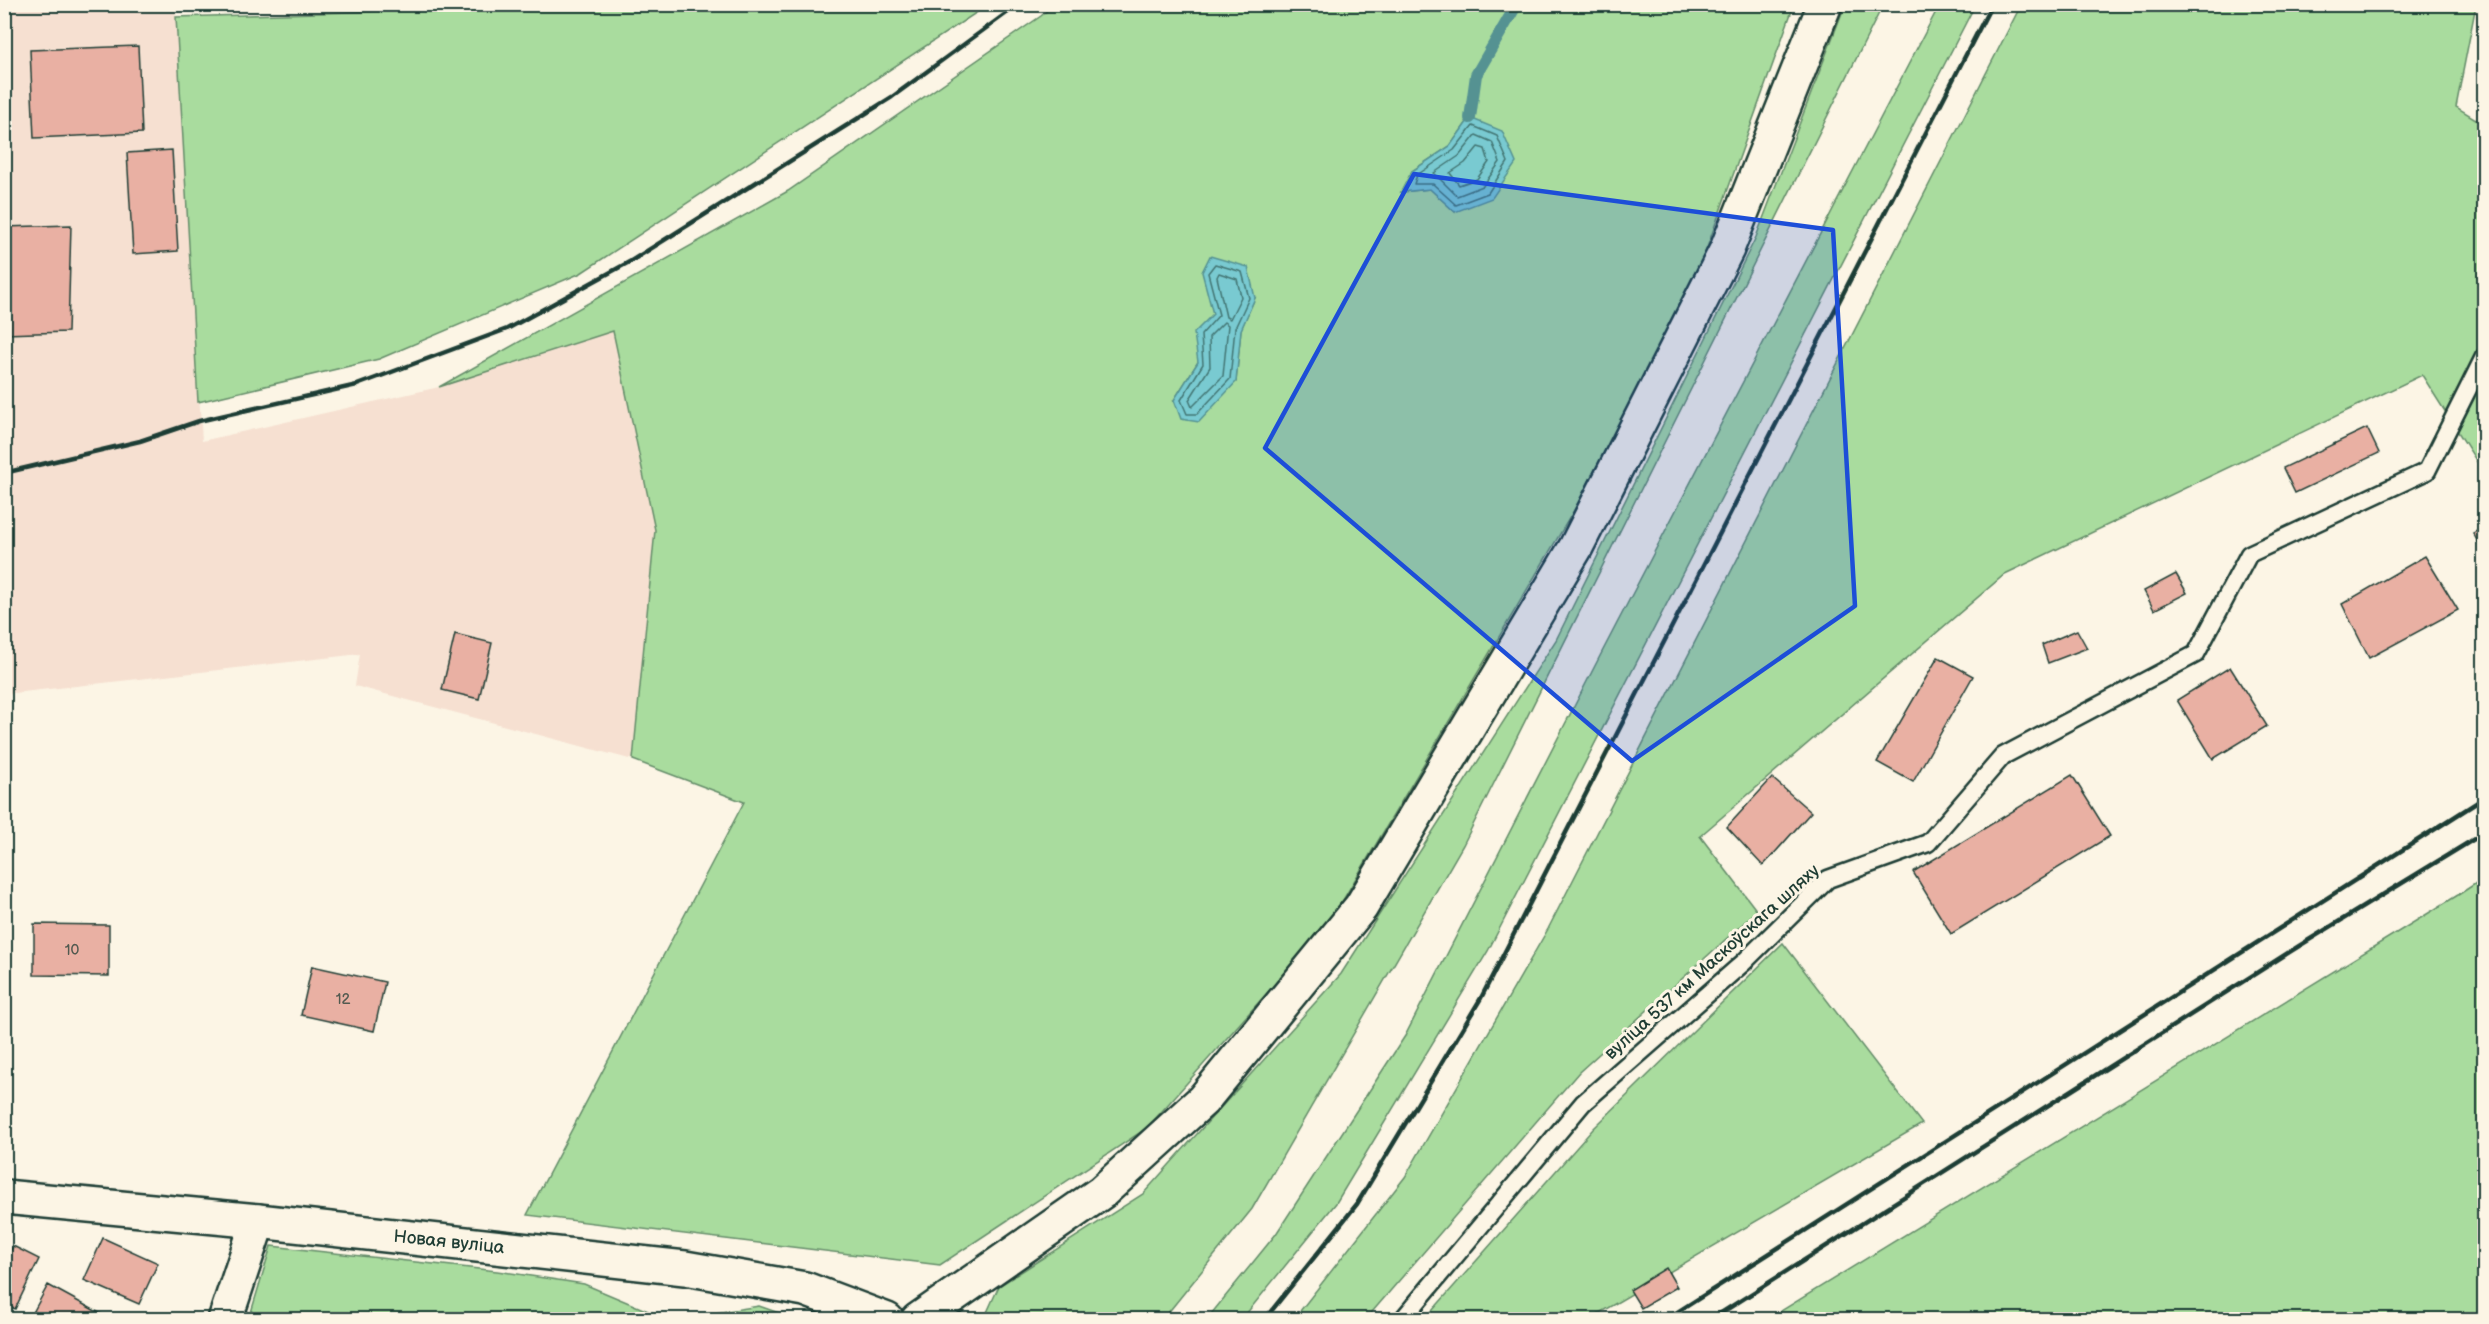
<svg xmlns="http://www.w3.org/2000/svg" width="2489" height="1324" font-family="'Balsamiq Sans',sans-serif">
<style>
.built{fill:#f6e0d1}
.green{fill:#a9dc9e;stroke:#648c69;stroke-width:1.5;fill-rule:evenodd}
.water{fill:#79cad1;stroke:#559292;stroke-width:1.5}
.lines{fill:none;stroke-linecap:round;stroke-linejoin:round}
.shore{stroke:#437573;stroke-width:1.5}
.stream{stroke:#559292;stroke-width:12}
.building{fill:#e9b0a3;stroke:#1f3d34;stroke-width:1.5}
.lane-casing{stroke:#1f3d34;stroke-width:21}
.street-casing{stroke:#1f3d34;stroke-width:38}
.secondary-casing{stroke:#1f3d34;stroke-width:38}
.lane{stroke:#fcf5e5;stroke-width:16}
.street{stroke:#fcf5e5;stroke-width:33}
.secondary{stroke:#fcf5e5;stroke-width:33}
.rail{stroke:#1f3d34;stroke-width:4.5}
.marked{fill:#1d4ed8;fill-opacity:0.2;stroke:#1d4ed8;stroke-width:4.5;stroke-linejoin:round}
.labels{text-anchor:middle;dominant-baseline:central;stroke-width:6;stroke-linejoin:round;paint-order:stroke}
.number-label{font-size:15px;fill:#525a50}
.street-label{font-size:18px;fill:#1f3d34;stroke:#fcf5e5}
</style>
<rect width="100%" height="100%" fill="#fcf5e5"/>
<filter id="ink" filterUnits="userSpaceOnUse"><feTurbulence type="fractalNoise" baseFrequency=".0167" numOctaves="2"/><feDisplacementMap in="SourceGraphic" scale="12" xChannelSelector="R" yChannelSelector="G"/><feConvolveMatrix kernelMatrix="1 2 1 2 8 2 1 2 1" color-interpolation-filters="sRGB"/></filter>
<g filter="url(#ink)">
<path class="built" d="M4,5H175L202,441L439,387L613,330L655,530L633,760L355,686L360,654L5,694Z"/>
<path class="green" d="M635,4L988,5L581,273L379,359L198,402L176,17Z
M1940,4L1975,5L1488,951L1336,1203L1242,1319H1207L1276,1234L1405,1036L1600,656Z
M1053,5H1794L1699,270L1573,512L1330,922L1147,1128L940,1265L527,1215L744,802L633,760L655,530L613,331L439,387L788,191L1041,16ZM1470,118L1455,212L1430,189L1401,192L1412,171L1450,146ZM1255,298L1241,329L1236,382L1174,400L1198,362L1213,314Z
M1845,5H1883L1463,845L1252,1209L1163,1319H984L999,1286L1143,1194L1341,974L1556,640L1756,237Z
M2021,5H2476L2456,107L2484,124V473L2422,375L2005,574L1700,836L1757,911L1579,1072L1366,1319L1293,1320L1405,1177L1548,929Z
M2484,878V1319H1768L2458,895Z
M1783,943L1922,1124L1589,1319L1424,1320L1593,1129Z
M271,1246L497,1271L584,1284L667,1319H249Z
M759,1306L796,1319H677Z"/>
<path class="water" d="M1470,118L1502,131L1516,163L1492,198L1455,212L1430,189L1401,192L1412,171L1450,146Z
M1210,256L1248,267L1255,298L1241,330L1236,382L1199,422L1181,419L1174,400L1198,362L1194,333L1213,314L1202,272Z"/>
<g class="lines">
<path class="shore" d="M1473,126L1497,136L1508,162L1488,193L1456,205L1433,184H1414L1417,175L1454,150Z
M1476,135L1492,142L1500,162L1483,186L1457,196L1434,173L1459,156Z
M1478,147L1485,149L1489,162L1477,179L1459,185L1450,173L1465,163Z
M1215,264L1242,272L1249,298L1235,328L1230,379L1197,414H1187L1181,400L1203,364L1201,335L1219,315L1208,273Z
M1219,273L1237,279L1241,297L1230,319L1226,317L1217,277Z
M1224,322L1228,325L1223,376L1192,407L1189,400L1210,367L1209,337Z"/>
<path class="stream" d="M1470,118L1476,75L1517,4"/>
</g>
<path class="building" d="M138,46L142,133L34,138L30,50Z
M172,150L178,251L133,254L127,153Z
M71,225L68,332L4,334V227Z
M2367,428L2379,453L2295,493L2283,468Z
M2484,527V553L2473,533Z
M2425,556L2458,610L2369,658L2342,604Z
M2176,574L2187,593L2154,610L2144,591Z
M2077,630L2087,648L2048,663L2042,645Z
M455,634L492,643L479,699L442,690Z
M1938,657L1973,676L1913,782L1877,762Z
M2230,667L2267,726L2213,759L2177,700Z
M2072,775L2110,836L1951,934L1913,872Z
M1772,778L1811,812L1763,866L1727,827Z
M34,924L109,925V976L34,975Z
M312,966L385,982L374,1031L301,1015Z
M103,1238L158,1263L139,1304L84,1280Z
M13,1246L39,1259L15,1309L4,1305V1263Z
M1666,1268L1677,1287L1641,1308L1630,1290Z
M48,1285L112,1320H29Z"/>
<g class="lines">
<g class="lane-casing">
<path id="lane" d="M1402,1320L1583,1103L1743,963L1828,879L1928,843L2003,756L2196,654L2249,554L2427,471L2484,357"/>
</g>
<g class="street-casing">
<path id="street" d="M225,1320L258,1221"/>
</g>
<g class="secondary-casing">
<path id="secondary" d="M4,1197L258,1221L685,1268L805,1289L887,1320
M918,1320L1102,1192L1203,1100L1361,907L1576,547L1727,249L1825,4"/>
</g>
<use href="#lane" class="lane"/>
<use href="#street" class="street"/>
<use href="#secondary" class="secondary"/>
<path class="rail" d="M4,473L140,441L199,421L357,385L507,329L631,261L892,97L1019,4
M1264,1320L1357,1204L1481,998L1992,4
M1665,1320L2484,798
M1710,1320L2299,946L2484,833"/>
</g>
</g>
<path class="marked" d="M1414,174L1833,230L1855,606L1632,761L1265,448Z"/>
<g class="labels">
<g class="number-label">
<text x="72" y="950">10</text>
<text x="343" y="999">12</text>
</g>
<g class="street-label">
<text transform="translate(1712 962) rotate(-42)">вуліца 537 км Маскоўскага шляху</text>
<text transform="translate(449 1242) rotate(6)">Новая вуліца</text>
</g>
</g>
<rect width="2489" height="1324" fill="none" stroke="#fcf5e5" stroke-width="24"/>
<rect x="12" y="12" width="2465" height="1300" fill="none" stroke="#1f3d34" stroke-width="2" filter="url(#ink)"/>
</svg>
